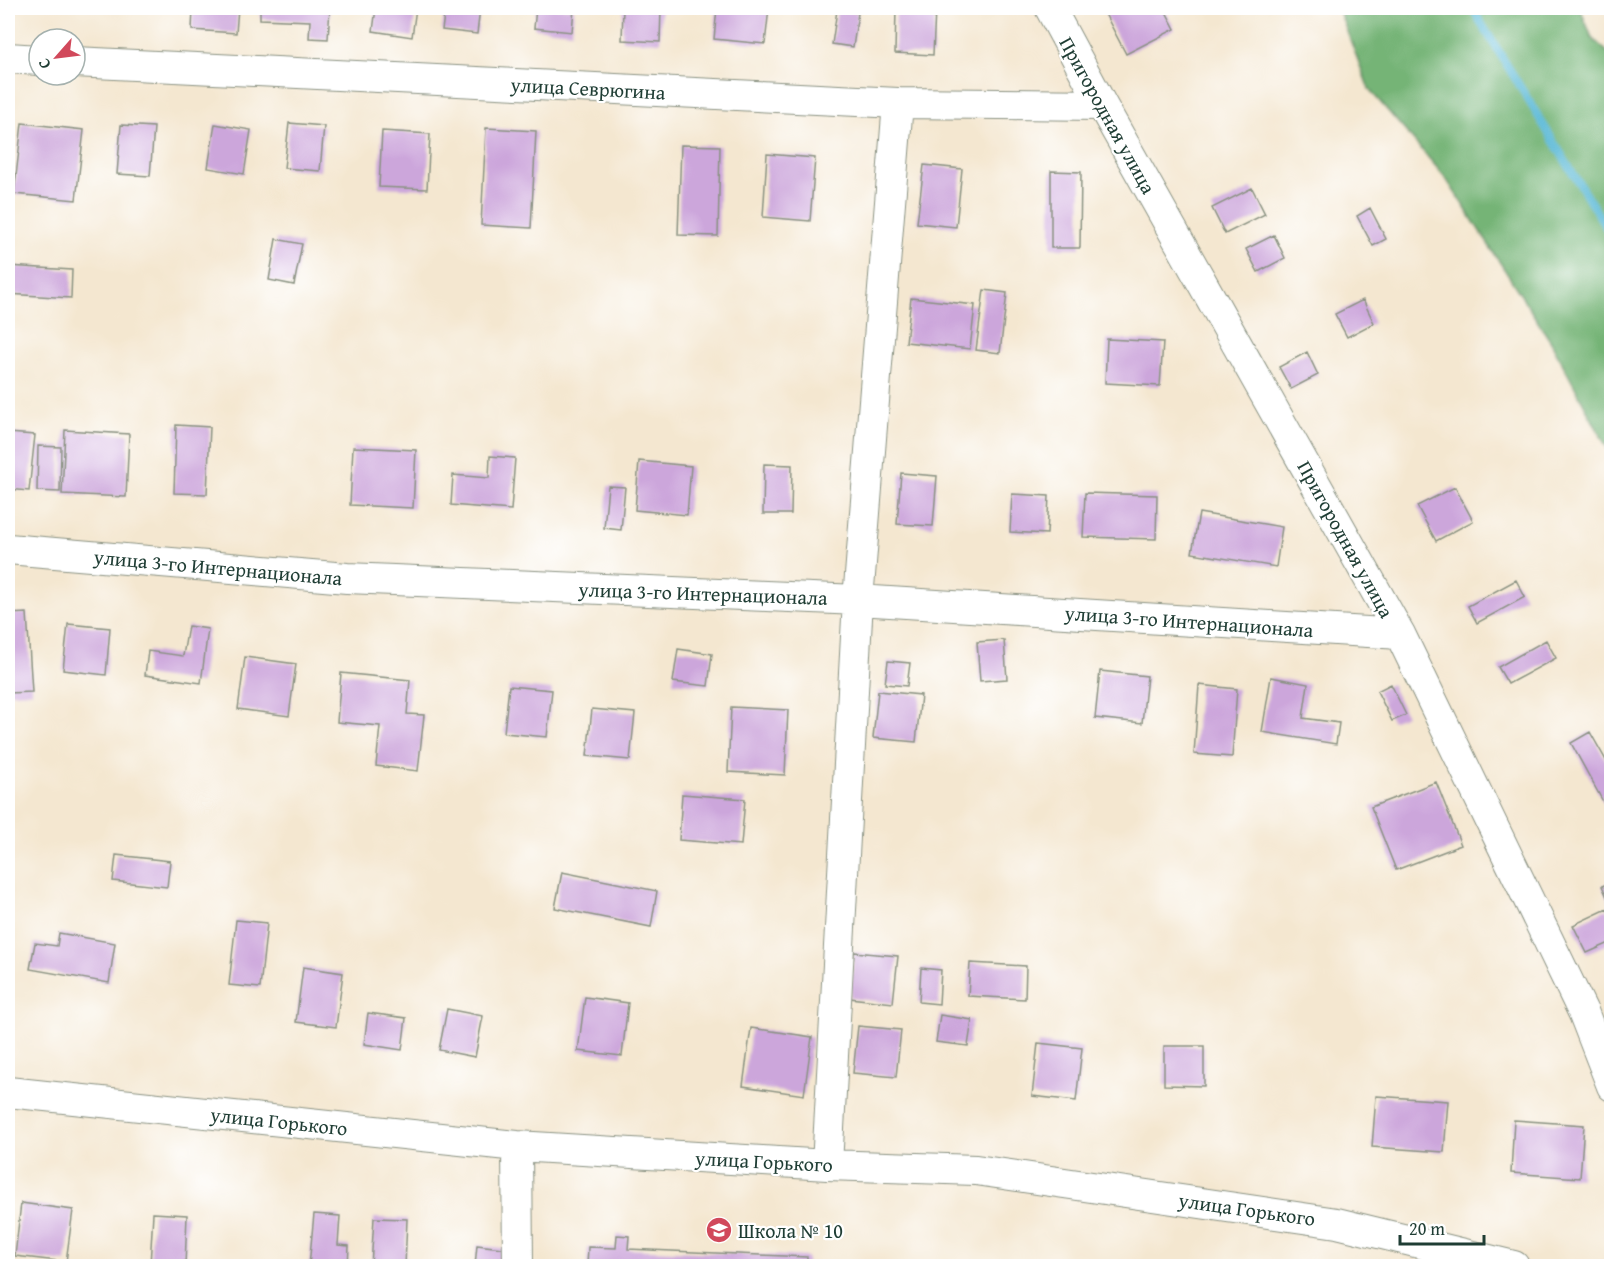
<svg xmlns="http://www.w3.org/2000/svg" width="1619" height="1274" font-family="'Gentium Book Plus',serif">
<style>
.forest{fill:#74b476;stroke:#4a7855;stroke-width:1.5}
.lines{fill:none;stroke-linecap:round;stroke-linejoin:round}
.stream{stroke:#56b7d5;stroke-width:8}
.building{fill:#cca6db}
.minor-casing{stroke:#8a9282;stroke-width:32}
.minor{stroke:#fff;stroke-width:30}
.labels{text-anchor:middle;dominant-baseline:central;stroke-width:4.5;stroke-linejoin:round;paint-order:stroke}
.street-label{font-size:20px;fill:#1f3d34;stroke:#fff}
.poi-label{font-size:20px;fill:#1f3d34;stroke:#fff;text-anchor:start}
</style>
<rect width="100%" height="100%" fill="#fff"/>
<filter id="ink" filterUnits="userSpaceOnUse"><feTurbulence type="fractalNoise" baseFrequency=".0167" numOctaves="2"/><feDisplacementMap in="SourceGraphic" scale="12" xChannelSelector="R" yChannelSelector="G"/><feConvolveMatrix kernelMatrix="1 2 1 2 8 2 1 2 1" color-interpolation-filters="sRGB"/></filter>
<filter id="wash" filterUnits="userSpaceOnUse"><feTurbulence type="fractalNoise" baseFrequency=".008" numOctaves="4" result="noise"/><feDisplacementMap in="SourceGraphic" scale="24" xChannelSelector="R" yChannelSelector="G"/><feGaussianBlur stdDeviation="1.35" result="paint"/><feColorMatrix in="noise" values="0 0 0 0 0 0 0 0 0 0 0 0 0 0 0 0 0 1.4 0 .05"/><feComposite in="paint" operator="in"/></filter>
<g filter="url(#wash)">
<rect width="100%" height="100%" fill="#f4e7d0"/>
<path class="forest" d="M1338,8H1580L1592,38L1611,55V455L1551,342L1445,177L1369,89Z"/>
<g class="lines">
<path class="stream" d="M1472,8L1612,237"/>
</g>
<g id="blocks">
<path class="building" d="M193,8H238L236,33L192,30Z
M260,8H330L328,39L309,38L310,21L260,19Z
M376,8H416L412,37L373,31Z
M445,8H480L477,34L442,30Z
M536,8H574L572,32L534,28Z
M623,8H661L660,42L622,40Z
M717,8H769L765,44L714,39Z
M896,8L935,10L933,55L895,53Z
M1102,8H1164L1175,29L1126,54Z
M837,10L858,13L853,47L832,44Z
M22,123L84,130L76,200L14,194Z
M289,123L324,126L320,171L284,168Z
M215,124L251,130L244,174L208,168Z
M121,125L154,127L150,176L117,174Z
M486,128L536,131L531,228L481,225Z
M382,131L430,134L427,189L379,187Z
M681,145L720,146L718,236L678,235Z
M767,154L815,158L810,221L763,217Z
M924,165L962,169L956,227L917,223Z
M1051,171L1081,172L1080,248H1051Z
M1252,188L1265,214L1225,234L1212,208Z
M1370,208L1386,239L1373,246L1357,216Z
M1274,235L1285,258L1258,272L1246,249Z
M276,239L302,244L294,285L269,280Z
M8,266L72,270L71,298L8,294Z
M984,290L1007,293L1000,353L976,350Z
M911,298L975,305L970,349L906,342Z
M1363,300L1374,323L1347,337L1335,314Z
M1107,339L1163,342L1160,386L1105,383Z
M1307,352L1318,375L1291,389L1279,367Z
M176,425L210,427L207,494L174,493Z
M65,430L129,434L126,497L62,494Z
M8,433L35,435L29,491L8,489Z
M38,446L61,447L60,492L37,491Z
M353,447L416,450L413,508L350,505Z
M490,456L515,458L511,510L451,505L453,475L489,478Z
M639,461L691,466L687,515L635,510Z
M764,464L792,465L791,514H763Z
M901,473L937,476L933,526L897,524Z
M608,486L625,487L621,530L604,528Z
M1455,487L1473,521L1436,541L1417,506Z
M1085,493L1157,495L1156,539L1083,537Z
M1012,494L1049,496L1047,534L1010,532Z
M1199,513L1282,527L1276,567L1192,553Z
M1516,580L1525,597L1477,623L1468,606Z
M27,613L32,692L8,693V614Z
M68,624L110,628L106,675L63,670Z
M188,626L208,629L201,683L145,675L148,651L183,656Z
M1004,640L1007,679L980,681L977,642Z
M1546,640L1556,658L1508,684L1498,667Z
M678,649L712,654L708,686L673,682Z
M245,657L296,664L289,716L238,709Z
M888,661L910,663L907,686L885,684Z
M1100,671L1147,676L1142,723L1095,718Z
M341,673L410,680L407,714L424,715L418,771L376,766L380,726L337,722Z
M1271,677L1308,684L1303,718L1339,723L1336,744L1262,732Z
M1391,684L1406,715L1392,721L1377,691Z
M1199,685L1237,689L1232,757L1194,754Z
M509,686L552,690L547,737L504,733Z
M878,691L921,695L916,742L873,738Z
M731,707L788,710L785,775L728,772Z
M592,709L635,713L630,760L587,756Z
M1590,732L1612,771V818L1571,743Z
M1436,782L1461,845L1396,870L1371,807Z
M682,794L745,799L741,845L679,840Z
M116,855L170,861L167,887L113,881Z
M562,872L657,891L651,927L555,908Z
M1612,882V908L1602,886Z
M1607,909L1612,919V942L1587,953L1573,925Z
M236,920L267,923L260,988L229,985Z
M59,933L115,943L109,983L30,969L35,943L57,946Z
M854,952L898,956L893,1003L850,998Z
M970,963L1026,966L1025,999L968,996Z
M303,967L343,973L336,1027L296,1022Z
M921,968L941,970L939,1004L919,1002Z
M585,997L628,1003L622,1056L578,1051Z
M447,1009L483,1016L475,1057L439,1050Z
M368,1013L406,1018L402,1050L364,1044Z
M940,1015L972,1020L968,1046L936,1042Z
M858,1026L901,1030L896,1077L853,1073Z
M751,1028L812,1037L804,1095L743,1086Z
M1038,1043L1082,1048L1076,1101L1032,1096Z
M1164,1046H1204V1086L1164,1085Z
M1376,1096L1448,1101L1444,1152L1372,1147Z
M1514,1120L1584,1125L1580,1178L1511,1173Z
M21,1203L73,1210L66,1262L15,1256Z
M153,1213L187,1215L185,1266L150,1265Z
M314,1214L340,1216L338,1245L349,1246L348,1266H309Z
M374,1218L407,1219L405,1266H371Z
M617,1235L629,1236L628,1249L807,1257V1266H587L588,1247L616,1248Z
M477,1245L510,1249L508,1266H475Z"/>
</g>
</g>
<g filter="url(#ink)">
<use href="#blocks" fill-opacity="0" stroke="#8a9282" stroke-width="1.5"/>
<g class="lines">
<g class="minor-casing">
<path id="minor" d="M1050,8L1102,105L1400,634L1584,1014L1612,1086
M8,58L39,60
M75,62L898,103L1102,105
M8,549L347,578L858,600L1400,634
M8,1092L517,1146L827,1165L976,1170L1337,1223L1514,1266
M517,1146L518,1266
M827,1165L858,600L898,103"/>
</g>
<use href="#minor" class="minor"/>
</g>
</g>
<defs>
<g id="school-disc" transform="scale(1.35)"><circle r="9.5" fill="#d1495b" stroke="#fff"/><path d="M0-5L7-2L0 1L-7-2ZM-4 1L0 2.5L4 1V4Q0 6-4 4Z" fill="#fff"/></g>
</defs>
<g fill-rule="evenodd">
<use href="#school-disc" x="719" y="1230"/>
</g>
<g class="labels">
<g class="street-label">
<text transform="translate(588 88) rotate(3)">улица Севрюгина</text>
<text transform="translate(1108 115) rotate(61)">Пригородная улица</text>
<text transform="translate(1346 539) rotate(61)">Пригородная улица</text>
<text transform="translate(218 567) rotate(5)">улица 3-го Интернационала</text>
<text transform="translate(703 593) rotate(2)">улица 3-го Интернационала</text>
<text transform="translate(1189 621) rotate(4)">улица 3-го Интернационала</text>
<text transform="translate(279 1121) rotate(6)">улица Горького</text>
<text transform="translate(764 1161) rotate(3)">улица Горького</text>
<text transform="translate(1247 1209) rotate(8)">улица Горького</text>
</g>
<g class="poi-label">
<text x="738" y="1230">Школа № 10</text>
</g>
</g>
<rect width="1619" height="1274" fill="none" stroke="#fff" stroke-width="30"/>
<g transform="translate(57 57) rotate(242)"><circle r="28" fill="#ffffff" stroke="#a5b1ae" stroke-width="1.5"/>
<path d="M0-4.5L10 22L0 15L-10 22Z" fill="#d1495b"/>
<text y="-9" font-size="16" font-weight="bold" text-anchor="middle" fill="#1f3d34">С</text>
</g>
<path d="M1400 1235v9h84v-9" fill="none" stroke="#1f3d34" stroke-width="3"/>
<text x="1409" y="1235" font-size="18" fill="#1f3d34" stroke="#ffffff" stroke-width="4.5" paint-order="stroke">20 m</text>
</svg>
